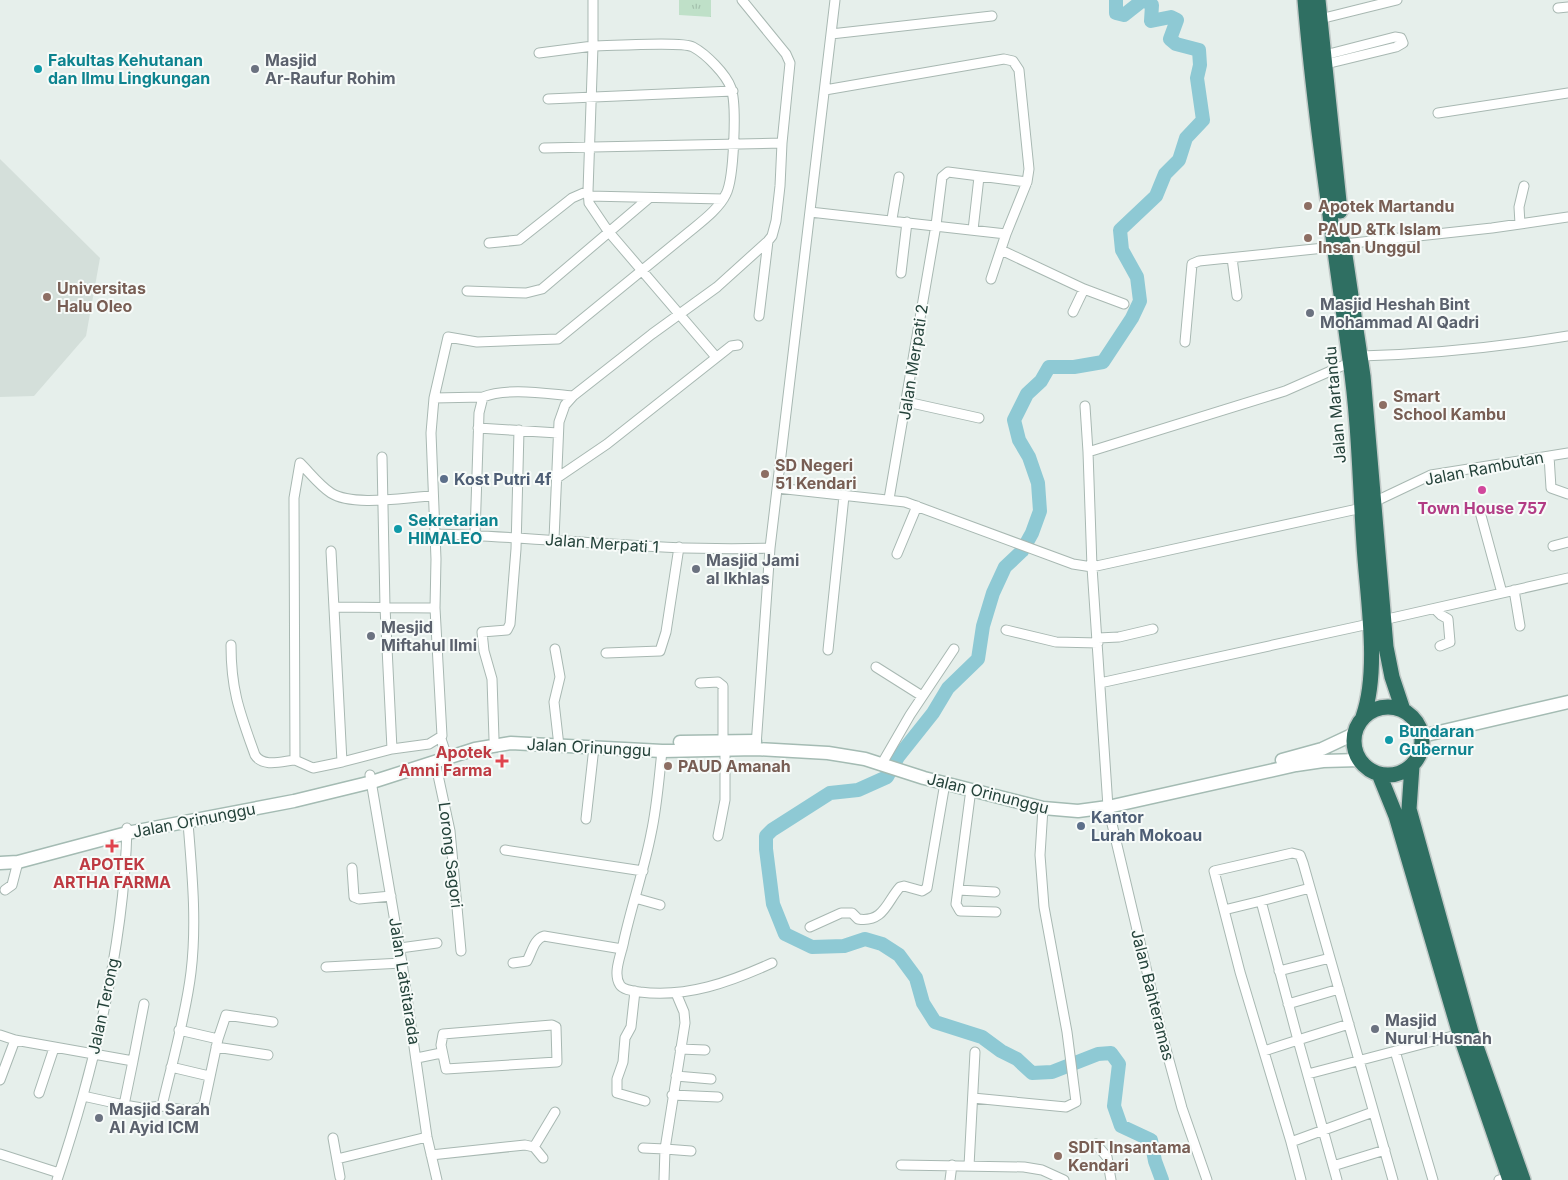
<svg xmlns="http://www.w3.org/2000/svg" width="1568" height="1180" font-family="Inter,sans-serif">
<style>
.built{fill:#d4dfda}
.grass{fill:url(#grass-tufts)}
.lines{fill:none;stroke-linecap:round;stroke-linejoin:round}
.river{stroke:#8ec9d4;stroke-width:14}
.street-casing{stroke:#a8b8b2;stroke-width:11}
.secondary-casing{stroke:#a4bbb3;stroke-width:15}
.highway-casing{stroke:#c2cac8;stroke-width:18}
.street{stroke:#fff;stroke-width:9}
.secondary{stroke:#fff;stroke-width:12}
.highway{stroke:#2f6f62;stroke-width:15}
.culture-dot{fill:#0f9aa8;stroke:#f7fbf9;stroke-width:2}
.worship-dot{fill:#6b7280;stroke:#f7fbf9;stroke-width:2}
.education-dot{fill:#8d6e63;stroke:#f7fbf9;stroke-width:2}
.service-dot{fill:#5c6f8a;stroke:#f7fbf9;stroke-width:2}
.hotel-dot{fill:#d1479c;stroke:#f7fbf9;stroke-width:2}
.health-dot{fill:#e0444e;stroke:#f7fbf9;stroke-width:2}
.labels{text-anchor:middle;dominant-baseline:central;stroke-width:4;stroke-linejoin:round;paint-order:stroke}
.culture-label{font-size:16px;font-weight:bold;fill:#0d838f;stroke:#f7fbf9;text-anchor:start}
.worship-label{font-size:16px;font-weight:bold;fill:#5b616d;stroke:#f7fbf9;text-anchor:start}
.education-label{font-size:16px;font-weight:bold;fill:#785e54;stroke:#f7fbf9;text-anchor:start}
.street-label{font-size:16px;fill:#24423a;stroke:#f7fbf9}
.service-label{font-size:16px;font-weight:bold;fill:#4e5e75;stroke:#f7fbf9;text-anchor:start}
.hotel-label{font-size:16px;font-weight:bold;fill:#b23c85;stroke:#f7fbf9}
.health-label{font-size:16px;font-weight:bold;fill:#be3a42;stroke:#f7fbf9;text-anchor:end}
</style>
<defs>
<pattern id="grass-tufts" width="24" height="20" patternUnits="userSpaceOnUse" patternTransform="scale(1.25)"><rect width="24" height="20" fill="#bfe0c8"/><path d="M3 7l-1-3M5 7V3M7 7l1-3M15 17l-1-3M17 17v-4M19 17l1-3" fill="none" stroke="#a4c1ad"/></pattern>
</defs>
<rect width="100%" height="100%" fill="#e6efeb"/>
<path class="built" d="M0,159L100,258L86,336L34,396L0,397Z"/>
<path class="grass" d="M679,0H711V17L679,15Z"/>
<g class="lines">
<path class="river" d="M1116,0V13L1124,15L1143,0
M766,849V836L772,830L830,793L858,790L887,777L898,757L933,713L948,688L978,659L983,626L993,593L1005,567L1022,551L1032,533L1040,511L1038,483L1029,457L1019,440L1014,420L1027,394L1041,381L1049,367H1074L1103,362L1132,318L1140,301L1137,277L1122,250L1120,230L1156,196L1165,174L1179,160L1186,138L1203,120L1197,78L1200,65L1199,50L1176,44L1170,39L1177,20L1171,17L1151,21L1152,5L1144,0
M766,849L773,904L785,934L812,947L844,946L865,939L882,944L899,955L916,978L923,1003L935,1022L982,1037L1001,1051L1017,1059L1032,1073L1052,1072L1098,1054L1111,1053L1119,1064L1114,1106L1121,1126L1151,1140L1155,1161L1162,1180"/>
<g class="street-casing">
<path id="street" d="M742,0L786,54L790,63L782,143
M1558,8L1568,7
M1320,19L1397,0
M831,34L992,16
M539,53L593,46L588,191L589,203L608,231L716,357
M1325,55L1395,37L1401,38L1403,43L1396,47L1326,64
M825,90L1004,59L1013,61L1019,70L1029,169L1027,182L1006,234
M548,99L733,91
M1438,113L1568,93
M588,196L723,199
M810,212L1006,234L991,279
M892,219L899,177
M1520,224L1519,207L1524,186
M973,230L979,177
M489,243L519,240L572,198L588,191
M1344,244L1492,228L1568,217
M1001,250L1084,289L1124,304
M1232,258L1237,296
M901,273L907,222
M467,291L526,293L542,289L649,198
M1073,312L1084,289
M759,316L768,241
M1185,342L1192,264L1199,261L1334,247
M1361,356C1431,354 1499,347 1568,336
M434,398L483,397
M907,402L979,418
M1085,406L1088,452
M478,428L558,433
M1549,456L1551,488L1568,494
M382,457L385,607L392,749
M557,478L607,444L731,346L738,345
M777,488L905,502L1073,564L1092,567L1362,508
M889,499L936,225L942,177L948,172L1027,182
M1374,502L1431,475L1568,453
M1480,512L1502,593
M435,534C547,537 658,552 770,548
M475,535L479,413L483,397C507,387 548,394 573,396L652,334L717,287L768,241L772,236L776,221L780,186L782,143L544,148
M554,539L559,422L565,405L573,396
M1553,546L1568,542
M331,551L342,762L313,768L295,760L294,498L300,463C310,473 320,486 331,493C353,507 407,497 433,496
M897,554L917,506
M1514,590L1520,626
M334,607L435,608
M1435,609L1441,615L1448,619L1450,642L1440,646
M1383,620L1568,578
M1006,630L1056,642L1098,643
M1098,638L1119,637L1153,629
M231,645C231,691 240,713 255,755C263,768 283,761 295,760
M555,649L560,677L554,702L559,746
M828,650L844,496
M606,653L660,651L666,632L679,547
M876,667L922,696
M700,683L718,682L723,686V741
M1100,683L1369,624
M441,739L445,751
M494,739L492,679L484,651L482,632L507,630L510,624L516,549L519,430
M756,746L770,548L835,0
M662,751C659,778 657,807 651,834C644,870 632,904 624,940C622,953 612,973 620,985C623,990 634,991 640,992C687,998 730,982 772,963
M884,760L910,715L954,649
M435,761L450,831L461,951
M342,762L392,749L429,744L442,736L435,608L436,559L431,433L434,398L448,337L477,342L558,339L689,232C701,222 719,209 726,194C734,179 737,104 731,88C726,74 706,54 693,47C682,41 611,46 593,46V0
M370,775L402,963L427,1137L437,1180
M971,789L956,904L960,911L996,912
M586,819L594,747
M718,836L725,800V751
M505,850L643,871
M352,868L354,897L359,899L391,896
M5,890L12,885L18,862
M958,890L995,892
M635,898L660,905
M1261,901L1310,888
M1224,910L1261,901L1298,1040L1349,1024
M810,927L841,913H852L858,919C884,923 887,901 900,887L904,886L922,891L927,888L945,783
M400,948L437,943
M513,963L527,961C532,952 534,939 544,936L622,949
M326,967L402,963
M1279,971L1330,958
M635,991L631,1027L625,1038L623,1062L617,1079V1093L645,1101
M1288,1004L1339,989
M552,1025L556,1027L557,1062L446,1069L441,1045L443,1034Z
M179,1030L218,1039
M0,1035L15,1040L133,1061L124,1105L83,1096
M216,1047L268,1055
M680,1049L705,1050
M1264,1051L1298,1040L1337,1180
M1395,1051L1433,1180
M417,1058L441,1053
M133,1061L144,1004
M171,1067L209,1076
M1308,1074L1464,1033
M676,1076L711,1079
M0,1080L15,1040
M39,1093L54,1048
M672,1095L718,1097
M973,1098L1066,1107L1076,1102L1067,1032L1044,907L1040,855L1043,808
M124,1105L142,1108L162,1106C172,1063 186,1015 191,972C197,923 192,872 188,823
M162,1106C175,1108 193,1115 204,1105L218,1039L226,1015L273,1022
M333,1138L340,1177
M1291,1142L1240,972L1214,871L1292,853L1300,855L1303,863L1393,1180
M1096,1144L1107,1157L1111,1180
M534,1147L555,1112
M643,1148L665,1149L685,1023L684,1012L676,993
M0,1154L59,1173
M431,1155L525,1145L534,1147L543,1158
M337,1159L427,1137
M901,1165L1024,1167L1042,1170L1064,1180
M969,1166L975,1052
M1333,1166L1385,1150
M57,1180C94,1069 124,946 127,828
M664,1180L665,1149L691,1151
M950,1180L952,1165
M1207,1180L1182,1108L1161,1031L1108,807L1092,567L1088,452L1285,391L1351,362
M1301,1180L1291,1142L1373,1112
M1499,1180L1509,1177"/>
</g>
<g class="secondary-casing">
<path id="secondary" d="M1422,736L1568,702
M680,742L755,741
M1282,760L1322,749L1354,734
M0,863L18,862L127,833L294,801L372,782L475,749L511,743L662,751L756,749L828,753L865,759L924,778L1043,808L1078,811L1108,807L1296,765L1323,761L1360,760"/>
</g>
<g class="highway-casing">
<path id="highway" d="M1305,0C1315,121 1334,240 1350,360C1359,421 1360,484 1364,545C1367,596 1380,669 1363,717
M1318,0L1340,211
M1343,242L1363,376L1386,647L1392,677L1403,710
M1354 741a34 34 0 1 1 68 0a34 34 0 1 1-68 0Z
M1412,766L1409,809L1471,1032L1523,1180
M1379,774L1396,816L1460,1034L1510,1180"/>
</g>
<use href="#street" class="street"/>
<use href="#secondary" class="secondary"/>
<use href="#highway" class="highway"/>
</g>
<g class="culture-dot">
<circle cx="38" cy="69" r="5"/>
<circle cx="398" cy="529" r="5"/>
<circle cx="1389" cy="740" r="5"/>
</g>
<g class="worship-dot">
<circle cx="255" cy="69" r="5"/>
<circle cx="1310" cy="313" r="5"/>
<circle cx="696" cy="569" r="5"/>
<circle cx="371" cy="636" r="5"/>
<circle cx="1375" cy="1029" r="5"/>
<circle cx="99" cy="1118" r="5"/>
</g>
<g class="education-dot">
<circle cx="1308" cy="206" r="5"/>
<circle cx="1308" cy="238" r="5"/>
<circle cx="47" cy="297" r="5"/>
<circle cx="1383" cy="405" r="5"/>
<circle cx="765" cy="474" r="5"/>
<circle cx="668" cy="766" r="5"/>
<circle cx="1058" cy="1156" r="5"/>
</g>
<g class="service-dot">
<circle cx="444" cy="479" r="5"/>
<circle cx="1081" cy="826" r="5"/>
</g>
<circle class="hotel-dot" cx="1482" cy="490" r="5"/>
<g class="health-dot">
<path d="M499.5 753.5h5v5h5v5h-5v5h-5v-5h-5v-5h5z"/>
<path d="M109.5 838.5h5v5h5v5h-5v5h-5v-5h-5v-5h5z"/>
</g>
<g class="labels">
<g class="culture-label">
<text x="48" y="60">Fakultas Kehutanan<tspan x="48" dy="18">dan Ilmu Lingkungan</tspan></text>
<text x="408" y="520">Sekretarian<tspan x="408" dy="18">HIMALEO</tspan></text>
<text x="1399" y="731">Bundaran<tspan x="1399" dy="18">Gubernur</tspan></text>
</g>
<g class="worship-label">
<text x="265" y="60">Masjid<tspan x="265" dy="18">Ar-Raufur Rohim</tspan></text>
<text x="1320" y="304">Masjid Heshah Bint<tspan x="1320" dy="18">Mohammad Al Qadri</tspan></text>
<text x="706" y="560">Masjid Jami<tspan x="706" dy="18">al Ikhlas</tspan></text>
<text x="381" y="627">Mesjid<tspan x="381" dy="18">Miftahul Ilmi</tspan></text>
<text x="1385" y="1020">Masjid<tspan x="1385" dy="18">Nurul Husnah</tspan></text>
<text x="109" y="1109">Masjid Sarah<tspan x="109" dy="18">Al Ayid ICM</tspan></text>
</g>
<g class="education-label">
<text x="1318" y="206">Apotek Martandu</text>
<text x="1318" y="229">PAUD &amp;Tk Islam<tspan x="1318" dy="18">Insan Unggul</tspan></text>
<text x="57" y="288">Universitas<tspan x="57" dy="18">Halu Oleo</tspan></text>
<text x="1393" y="396">Smart<tspan x="1393" dy="18">School Kambu</tspan></text>
<text x="775" y="465">SD Negeri<tspan x="775" dy="18">51 Kendari</tspan></text>
<text x="678" y="766">PAUD Amanah</text>
<text x="1068" y="1147">SDIT Insantama<tspan x="1068" dy="18">Kendari</tspan></text>
</g>
<g class="street-label">
<text transform="translate(913 362) rotate(-81)">Jalan Merpati 2</text>
<text transform="translate(1335 405) rotate(-95)">Jalan Martandu</text>
<text transform="translate(1484 468) rotate(-11)">Jalan Rambutan</text>
<text transform="translate(602 543) rotate(4)">Jalan Merpati 1</text>
<text transform="translate(589 747) rotate(3)">Jalan Orinunggu</text>
<text transform="translate(988 793) rotate(14)">Jalan Orinunggu</text>
<text transform="translate(194 820) rotate(-11)">Jalan Orinunggu</text>
<text transform="translate(451 855) rotate(83)">Lorong Sagori</text>
<text transform="translate(405 981) rotate(81)">Jalan Latsitarada</text>
<text transform="translate(1153 995) rotate(76)">Jalan Bahteramas</text>
<text transform="translate(103 1006) rotate(-78)">Jalan Terong</text>
</g>
<g class="service-label">
<text x="454" y="479">Kost Putri 4f</text>
<text x="1091" y="817">Kantor<tspan x="1091" dy="18">Lurah Mokoau</tspan></text>
</g>
<g class="hotel-label">
<text x="1482" y="508">Town House 757</text>
</g>
<g class="health-label">
<text x="492" y="752">Apotek<tspan x="492" dy="18">Amni Farma</tspan></text>
<text x="112" y="864" text-anchor="middle">APOTEK<tspan x="112" dy="18">ARTHA FARMA</tspan></text>
</g>
</g>
</svg>
